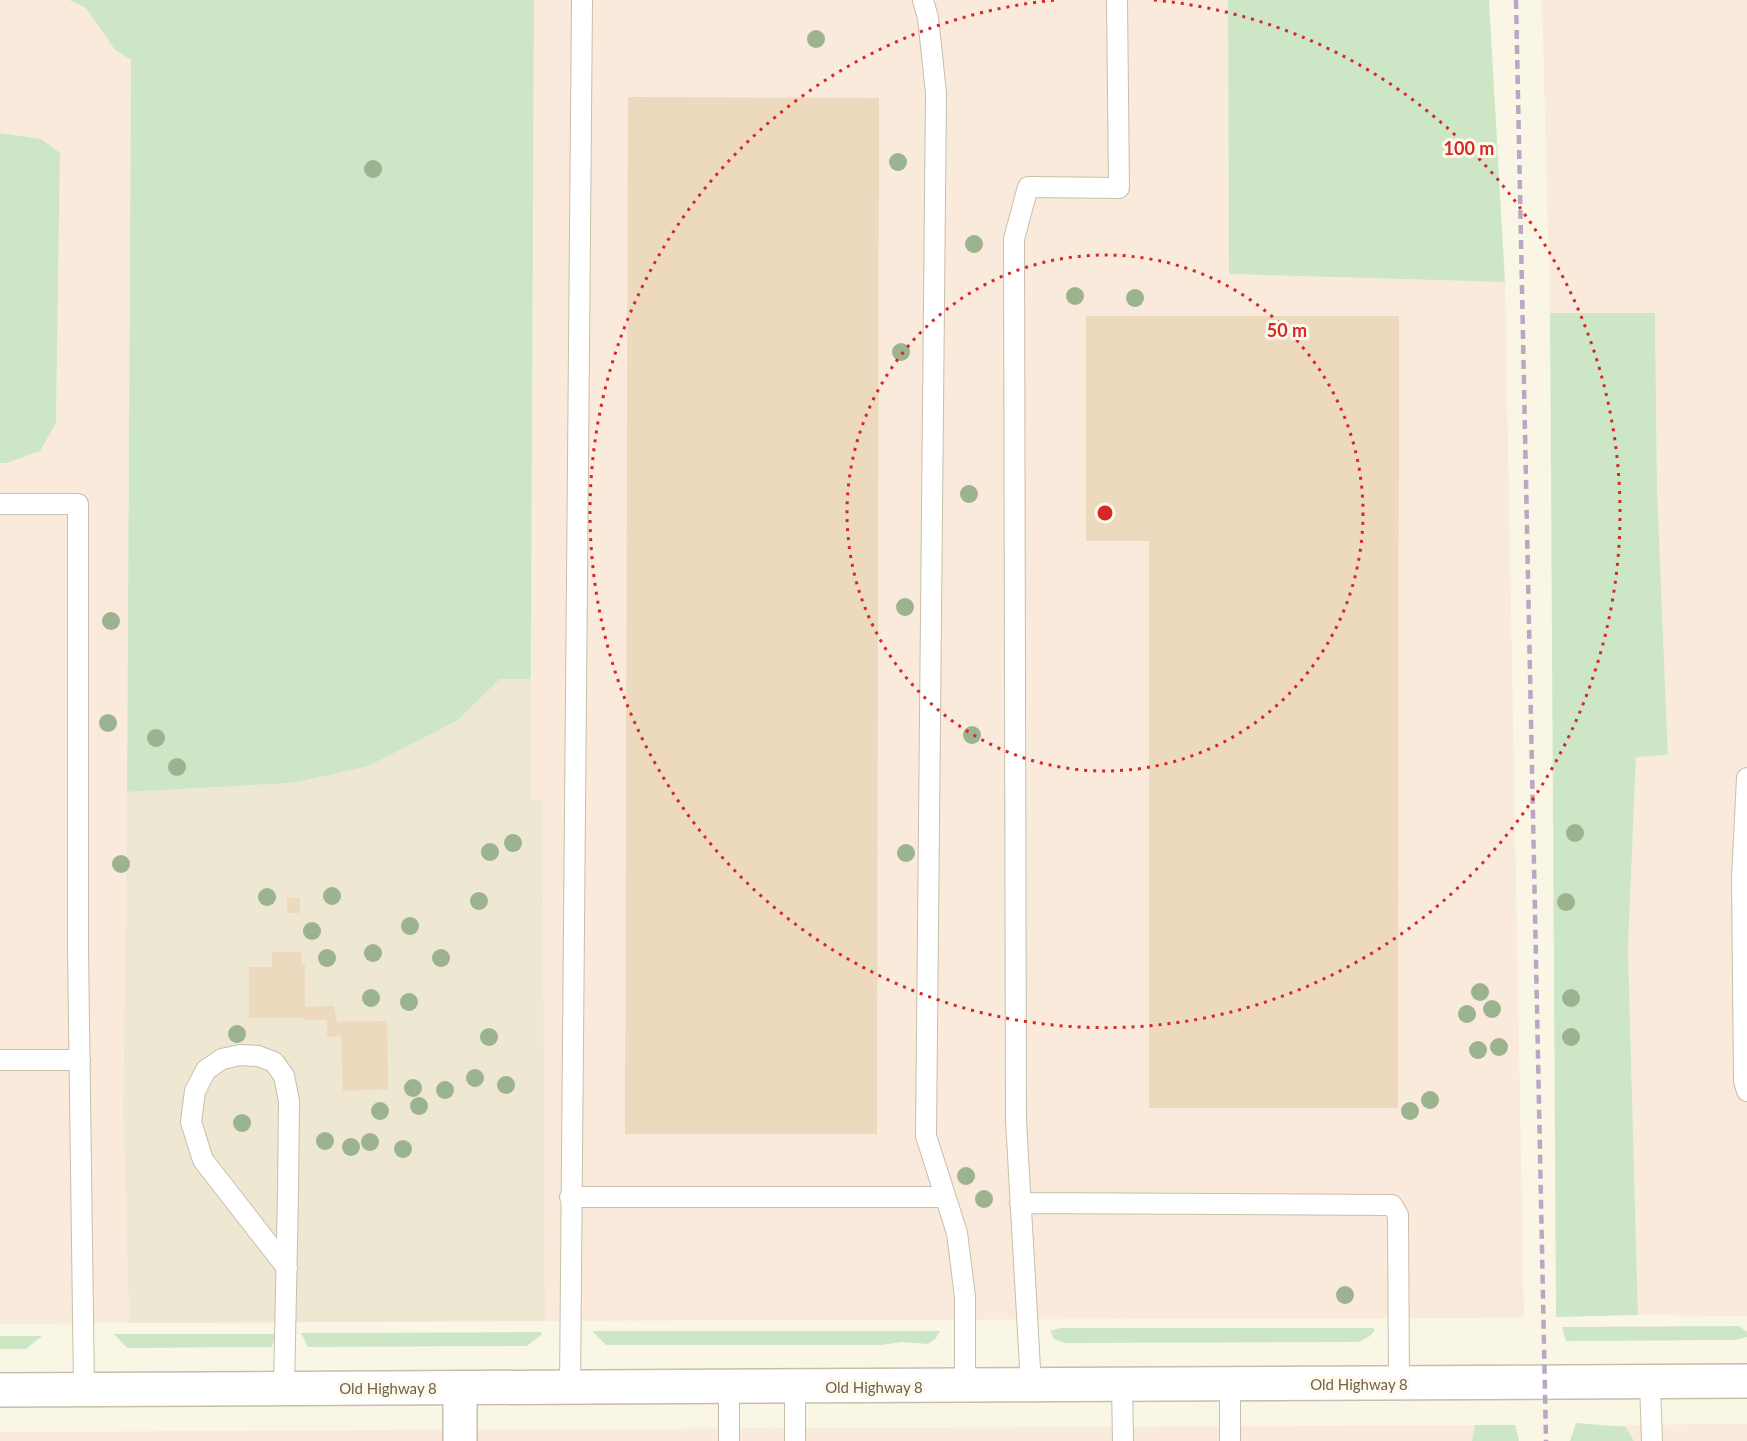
<svg xmlns="http://www.w3.org/2000/svg" width="1747" height="1441" font-family="Lato,sans-serif">
<style>
.residential{fill:#eee7d2}
.commercial{fill:#faeadb}
.green{fill:#cde7c6}
.building{fill:#ecd9be}
.lines{fill:none;stroke-linecap:round;stroke-linejoin:round}
.service-casing{stroke:#c8beab;stroke-width:22}
.minor-casing{stroke:#c8beab;stroke-width:36}
.tertiary-casing{stroke:#c8beab;stroke-width:36}
.service{stroke:#fff;stroke-width:20}
.minor{stroke:#fff;stroke-width:33}
.tertiary{stroke:#fff;stroke-width:33}
.rail{stroke:#bba6c3;stroke-width:4.5;stroke-dasharray:9 6;stroke-linecap:butt}
.tree{fill:#9cb390}
.ring{fill:none;stroke:#d62828;stroke-width:3;stroke-dasharray:3 6}
.labels{text-anchor:middle;dominant-baseline:central;stroke-width:6;stroke-linejoin:round;paint-order:stroke}
.street-label{font-size:15px;fill:#72614d;stroke:#fdfaec}
.centre{fill:#d62828;stroke:#fdfaec;stroke-width:3}
.ring-label{font-size:18px;text-anchor:middle;font-weight:bold;fill:#d62828;stroke:#fdfaec;stroke-width:6;stroke-linejoin:round;paint-order:stroke}
</style>
<rect width="100%" height="100%" fill="#faf6e6"/>
<path class="residential" d="M500,679H531V799L543,800L545,1321L129,1323L123,1111L127,792L292,783L458,720Z"/>
<path class="commercial" d="M0,0H69L86,8L115,50L131,60L127,792L123,1111L129,1323L0,1324V463H7L56,423L60,153L41,139L0,133Z
M534,0H1228L1229,274L1505,282L1524,1318L545,1321L543,801L531,799Z
M1542,0H1747V1316L1638,1315L1628,949L1636,756L1668,755L1657,489L1655,314L1550,313Z
M1747,1424V1441H1634L1626,1427L1614,1425Z
M1475,1425L1472,1441H0V1432Z"/>
<path class="green" d="M69,0H534L531,679H500L458,720L368,766L292,783L127,792L131,60L115,50L86,8Z
M1228,0H1489L1505,282L1229,274Z
M0,133L41,139L60,153L56,423L40,451L7,463H0Z
M1550,313H1655L1657,489L1668,755L1636,757L1628,949L1638,1315L1556,1317Z
M1739,1326L1747,1332V1337L1736,1340L1566,1341L1562,1327Z
M1060,1328H1373L1375,1330L1370,1336L1359,1342L1065,1343L1054,1339L1050,1331Z
M592,1331H940L936,1338L928,1344L902,1342L881,1345H606Z
M541,1332L542,1334L527,1346L308,1347L301,1333Z
M114,1334H275L272,1347L127,1348Z
M0,1336H42L26,1349H0Z
M1576,1423L1626,1427L1634,1441H1570Z
M1475,1425H1515L1519,1441H1472Z"/>
<path class="building" d="M628,97L879,98L877,1134H625Z
M1086,316H1399L1398,1108H1149V541H1086Z
M287,898H300V913H287Z
M272,952H301L302,965H305V1007L334,1006L337,1022L387,1021L388,1089L343,1091L341,1036L327,1037V1020H305V1018H249V967H272Z"/>
<g class="lines">
<g class="service-casing">
<path id="service" d="M923,0L928,18L936,93L926,1136L957,1233L965,1297V1386
M0,504H78V949L84,1389
M1747,778L1742,877L1744,1081L1747,1091
M0,1060H80
M570,1197H944
M1020,1203L1392,1205L1398,1215L1399,1384
M1650,1382L1652,1441
M1122,1385L1123,1441
M1230,1385V1441
M1031,1386L1016,1120L1014,239L1028,187L1119,188L1117,0
M795,1387V1441
M729,1388V1441
M284,1389L288,1193L289,1101L284,1076L274,1062L258,1056L240,1055L222,1059L206,1070L195,1091L191,1122L203,1160L287,1268
M570,1389L582,0"/>
</g>
<g class="minor-casing">
<path id="minor" d="M460,1441V1388"/>
</g>
<g class="tertiary-casing">
<path id="tertiary" d="M0,1390L1747,1381"/>
</g>
<use href="#service" class="service"/>
<use href="#minor" class="minor"/>
<use href="#tertiary" class="tertiary"/>
<path class="rail" d="M1516,0L1546,1441"/>
</g>
<g class="tree">
<circle cx="816" cy="39" r="9"/>
<circle cx="898" cy="162" r="9"/>
<circle cx="373" cy="169" r="9"/>
<circle cx="974" cy="244" r="9"/>
<circle cx="1075" cy="296" r="9"/>
<circle cx="1135" cy="298" r="9"/>
<circle cx="901" cy="352" r="9"/>
<circle cx="969" cy="494" r="9"/>
<circle cx="905" cy="607" r="9"/>
<circle cx="111" cy="621" r="9"/>
<circle cx="108" cy="723" r="9"/>
<circle cx="972" cy="735" r="9"/>
<circle cx="156" cy="738" r="9"/>
<circle cx="177" cy="767" r="9"/>
<circle cx="1575" cy="833" r="9"/>
<circle cx="513" cy="843" r="9"/>
<circle cx="490" cy="852" r="9"/>
<circle cx="906" cy="853" r="9"/>
<circle cx="121" cy="864" r="9"/>
<circle cx="332" cy="896" r="9"/>
<circle cx="267" cy="897" r="9"/>
<circle cx="479" cy="901" r="9"/>
<circle cx="1566" cy="902" r="9"/>
<circle cx="410" cy="926" r="9"/>
<circle cx="312" cy="931" r="9"/>
<circle cx="373" cy="953" r="9"/>
<circle cx="327" cy="958" r="9"/>
<circle cx="441" cy="958" r="9"/>
<circle cx="1480" cy="992" r="9"/>
<circle cx="371" cy="998" r="9"/>
<circle cx="1571" cy="998" r="9"/>
<circle cx="409" cy="1002" r="9"/>
<circle cx="1492" cy="1009" r="9"/>
<circle cx="1467" cy="1014" r="9"/>
<circle cx="237" cy="1034" r="9"/>
<circle cx="489" cy="1037" r="9"/>
<circle cx="1571" cy="1037" r="9"/>
<circle cx="1499" cy="1047" r="9"/>
<circle cx="1478" cy="1050" r="9"/>
<circle cx="475" cy="1078" r="9"/>
<circle cx="506" cy="1085" r="9"/>
<circle cx="413" cy="1088" r="9"/>
<circle cx="445" cy="1090" r="9"/>
<circle cx="1430" cy="1100" r="9"/>
<circle cx="419" cy="1106" r="9"/>
<circle cx="380" cy="1111" r="9"/>
<circle cx="1410" cy="1111" r="9"/>
<circle cx="242" cy="1123" r="9"/>
<circle cx="325" cy="1141" r="9"/>
<circle cx="370" cy="1142" r="9"/>
<circle cx="351" cy="1147" r="9"/>
<circle cx="403" cy="1149" r="9"/>
<circle cx="966" cy="1176" r="9"/>
<circle cx="984" cy="1199" r="9"/>
<circle cx="1345" cy="1295" r="9"/>
</g>
<g class="ring">
<circle cx="1105" cy="513" r="258"/>
<path d="M1154 0A515 515 0 1 1 1056 0"/>
</g>
<g class="labels">
<g class="street-label">
<text x="1359" y="1384">Old Highway 8</text>
<text x="874" y="1387">Old Highway 8</text>
<text x="388" y="1388">Old Highway 8</text>
</g>
</g>
<circle cx="1105" cy="513" r="9" class="centre"/>
<g class="ring-label">
<text x="1469" y="155">100 m</text>
<text x="1287" y="337">50 m</text>
</g>
</svg>
